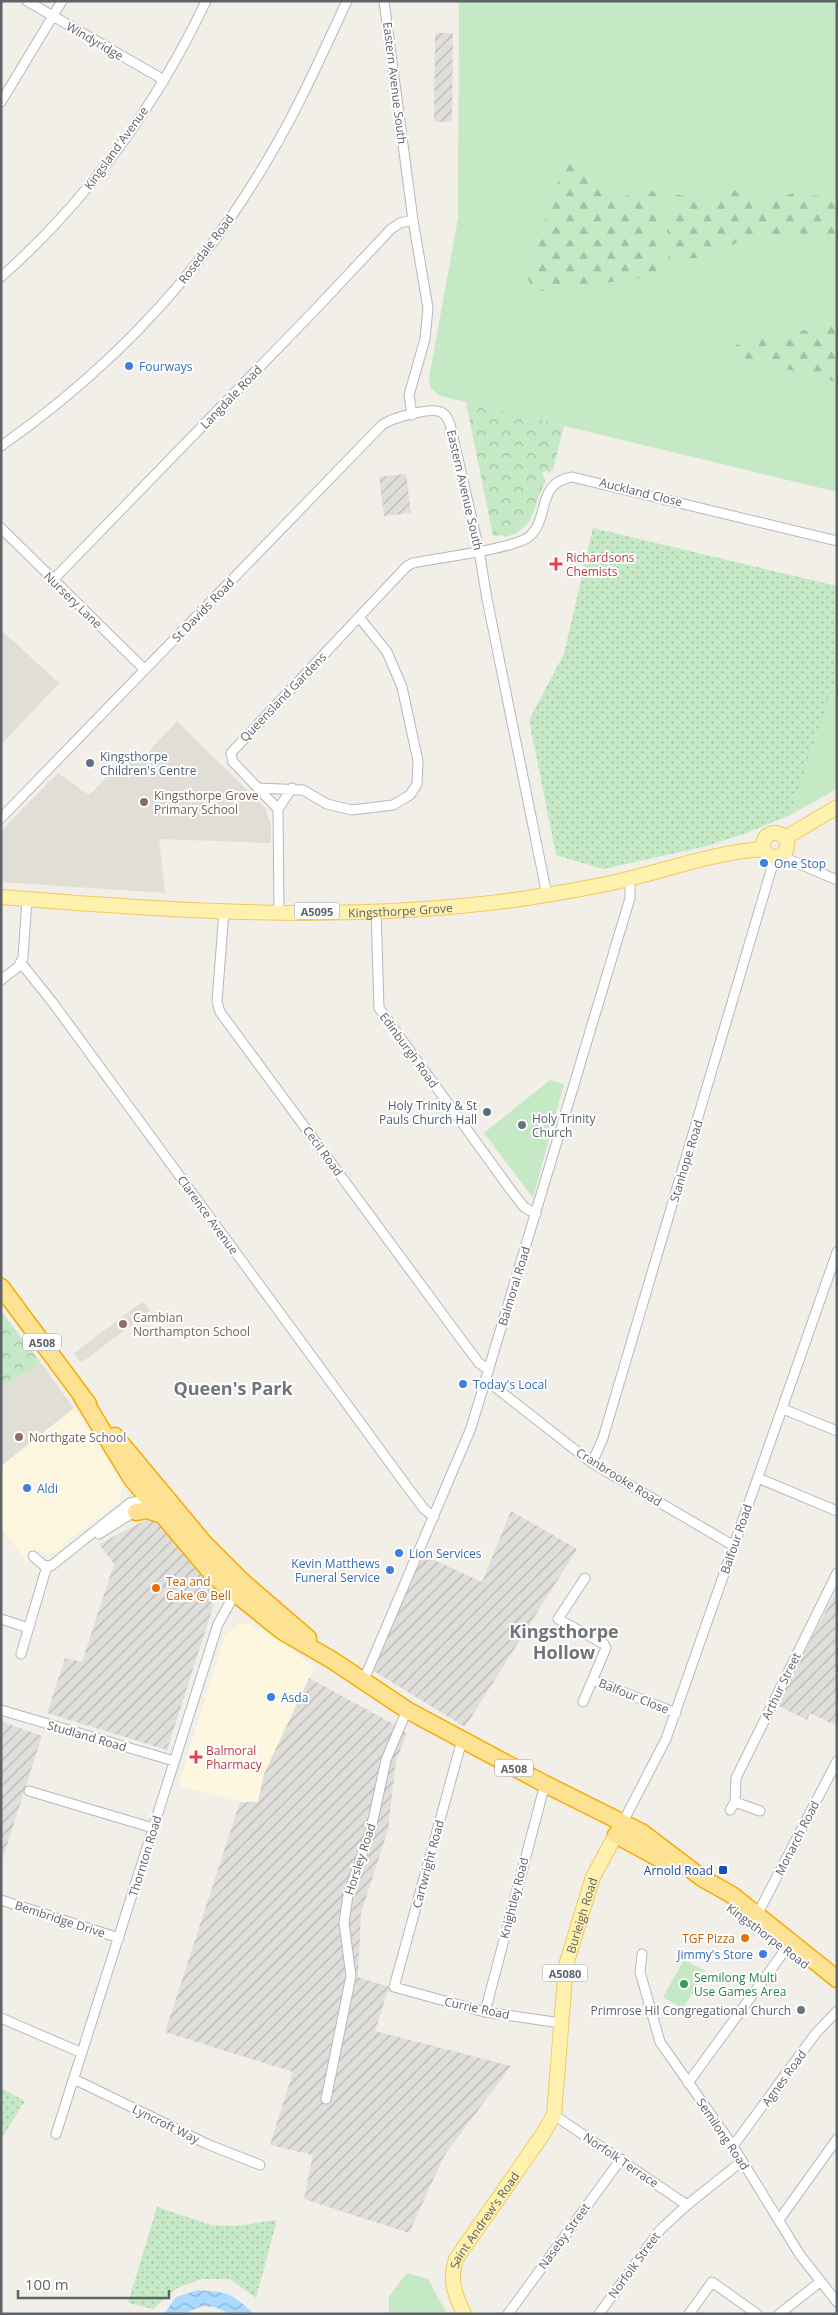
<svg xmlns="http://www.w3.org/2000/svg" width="838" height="2315" font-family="'Open Sans',sans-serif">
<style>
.commercial{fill:#fef7e0}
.industrial{fill:url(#industrial-furrows)}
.education{fill:#e1ded6}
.grass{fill:#c5e8c5}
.forest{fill:url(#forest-firs)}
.park{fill:url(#park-crowns)}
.garden{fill:url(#garden-dots)}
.water{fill:url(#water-waves)}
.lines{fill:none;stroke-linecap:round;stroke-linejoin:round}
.street-casing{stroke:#b5b8bc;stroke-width:11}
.primary-casing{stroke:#f2c960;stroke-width:16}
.highway-casing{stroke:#f9ab00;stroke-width:19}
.street{stroke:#fff;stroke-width:9}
.primary{stroke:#fff2af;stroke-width:14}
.highway{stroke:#fde293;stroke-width:16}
.shop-dot{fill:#3f7fe0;stroke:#fff;stroke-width:2}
.health-dot{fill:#e0444e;stroke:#fff;stroke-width:2}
.service-dot{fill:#5c6f8a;stroke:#fff;stroke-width:2}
.education-dot{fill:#8d6e63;stroke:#fff;stroke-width:2}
.worship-dot{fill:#6b7280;stroke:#fff;stroke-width:2}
.food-dot{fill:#e8710a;stroke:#fff;stroke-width:2}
.transit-dot{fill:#1a4fb4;stroke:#fff;stroke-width:2}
.leisure-dot{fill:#2e9e5b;stroke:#fff;stroke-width:2}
.labels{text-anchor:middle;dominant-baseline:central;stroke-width:4;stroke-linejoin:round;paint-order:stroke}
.shield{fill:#fff;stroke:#8f9295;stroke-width:1}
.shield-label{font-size:11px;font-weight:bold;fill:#5f6368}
.street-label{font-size:12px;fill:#5f6368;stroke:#fff}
.shop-label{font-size:12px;fill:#366cbe;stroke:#fff;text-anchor:start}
.health-label{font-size:12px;fill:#be3a42;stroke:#fff;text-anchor:start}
.service-label{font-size:12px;fill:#4e5e75;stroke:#fff;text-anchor:start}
.education-label{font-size:12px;fill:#785e54;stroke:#fff;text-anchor:start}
.worship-label{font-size:12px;fill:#5b616d;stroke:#fff;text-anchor:start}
.food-label{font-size:12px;fill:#c56008;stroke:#fff;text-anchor:start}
.transit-label{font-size:12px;fill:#164399;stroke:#fff;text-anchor:end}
.leisure-label{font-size:12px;fill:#27864d;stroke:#fff;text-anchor:start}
.district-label{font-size:18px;font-weight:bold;fill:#70757a;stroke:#fff}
</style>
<defs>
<pattern id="industrial-furrows" width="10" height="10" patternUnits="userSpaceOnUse" patternTransform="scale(1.25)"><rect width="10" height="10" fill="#e0deda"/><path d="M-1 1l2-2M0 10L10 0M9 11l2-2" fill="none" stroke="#b9b8b5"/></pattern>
<pattern id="forest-firs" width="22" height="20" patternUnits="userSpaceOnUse" patternTransform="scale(1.25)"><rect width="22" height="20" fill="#c5e8c5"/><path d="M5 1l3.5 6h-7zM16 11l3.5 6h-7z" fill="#a3c0a4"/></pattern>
<pattern id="park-crowns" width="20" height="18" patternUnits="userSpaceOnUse" patternTransform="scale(1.25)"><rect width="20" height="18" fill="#c5e8c5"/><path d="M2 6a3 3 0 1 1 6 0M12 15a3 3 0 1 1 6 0" fill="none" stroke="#a3c0a4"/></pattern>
<pattern id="garden-dots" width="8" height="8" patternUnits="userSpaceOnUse" patternTransform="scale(1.25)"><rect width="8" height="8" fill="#c5e8c5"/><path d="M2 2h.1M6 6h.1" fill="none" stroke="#a3c0a4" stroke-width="1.8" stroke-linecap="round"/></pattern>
<pattern id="water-waves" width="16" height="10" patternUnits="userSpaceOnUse" patternTransform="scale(1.25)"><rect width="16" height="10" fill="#aadaff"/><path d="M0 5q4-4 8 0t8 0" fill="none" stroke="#8eb4d2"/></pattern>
</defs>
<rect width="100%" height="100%" fill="#f1efe8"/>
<path class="commercial" d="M74,1408L111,1464L122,1486L120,1502L69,1539L57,1552L47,1555L40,1549L26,1560L1,1528V1466Z
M239,1624H250L291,1648L314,1668L264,1774L258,1802H240L178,1786L225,1635Z"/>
<path class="industrial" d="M435,33H453L452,122H434Z
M406,474L411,513L384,516L379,477Z
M511,1511L577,1549L465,1727L369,1668L419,1553L482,1582Z
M148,1519L157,1521L163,1527L205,1579L210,1587L213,1607L167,1750L47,1713L65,1658L82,1662L114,1564L99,1544Z
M837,1590V1726L810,1713L807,1720L776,1705Z
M309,1678L390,1722L407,1734L396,1760L388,1830L361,1913L358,1977L389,1987L375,2031L511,2066L444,2156L409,2233L304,2199L313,2155L270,2145L293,2072L165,2032L240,1802H258L264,1774Z
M1,1721L42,1736L1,1864Z"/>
<path class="education" d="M1,630L59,683L1,745Z
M177,721L265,808L271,825V843L159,839L165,893L1,882V831L58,773L89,795L132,753L140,761Z
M143,1301L150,1311L81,1363L74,1353Z
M41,1363L74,1408L1,1466V1387Z"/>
<path class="grass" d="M459,1H837V492L441,396L431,389L429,378L458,218Z
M837,680V789L790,815Z
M550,1080L564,1084L533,1198L484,1133Z
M684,1960L705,1971L683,2009L663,1997Z
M407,2273L428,2279L447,2314H389V2296Z"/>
<path class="forest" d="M588,159C587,176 598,193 615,196C624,198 637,192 646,191C653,191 659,192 666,192L660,222L663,266L648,277L544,291H532L527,273L564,166L569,161Z
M740,190L774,201L795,192L837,199V234L824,239L756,235L741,240L710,258H681L669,263L667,223L671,194C682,195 693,197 704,197C716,198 727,191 740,190Z
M837,323V382L739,357L736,345Z"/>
<path class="park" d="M466,402L564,426L553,470L548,473L546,470L542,474L546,481C531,506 538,528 505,537L502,535L493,536Z
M1,1311L41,1363L1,1387Z"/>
<path class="garden" d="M593,528L837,586V680L790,815L744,834L707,846L603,869L556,855L529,720L564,654Z
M1,2088L25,2101L1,2139Z
M157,2207L211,2225L236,2226L277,2220L256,2298L230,2279H202L177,2288L153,2309L128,2303Z"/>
<path class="water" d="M198,2290C232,2292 230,2294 255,2314H230L215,2307L202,2306L183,2314H164L176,2297Z"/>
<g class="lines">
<g class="street-casing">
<path id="street" d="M27,1L164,80
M384,1L413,220L428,308L425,339L409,395L412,415
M1,102L62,1
M1,277C87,201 157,105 206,1
M1,446C111,369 202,273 269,157C299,107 322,54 347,1
M1,528L145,670
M52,581L313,312L391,229L400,223L413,220
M258,788L303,790L327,804L352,810L393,805L410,795L417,784L418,761L402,687L387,652L359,617
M278,809L292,788
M1,818L381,426C390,418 430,407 441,412C446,414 448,419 450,424L479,550L487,599L547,895
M781,856L837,880
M376,910L379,1008L510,1189L524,1207L536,1214
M224,911L217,1002L220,1012L458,1335L479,1363L489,1370
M279,912L278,809L233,762L231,753L407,566L413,563C435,558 516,549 530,536C550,517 536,483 572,477L837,541
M21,963L53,1003L406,1485L424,1509L434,1517
M1,980L18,967L23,958L27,899
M486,1380L592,1463L734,1546
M783,1409L837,1431
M592,1463L603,1438L775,857
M758,1478L837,1511
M99,1534L139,1509
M33,1556L43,1565L51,1566L130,1503L149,1499
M1,1619L29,1628
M21,1654L47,1566
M593,1680L676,1713
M363,1682L471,1428L630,898V878
M583,1702L606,1648L604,1644L558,1619L585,1578
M1,1710L174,1761
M462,1740L394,1987L485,2012L561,2023
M29,1791L153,1828
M735,1802L736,1778L837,1573
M730,1810L735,1802L760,1811
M623,1822L666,1739L837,1252
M1,1900L119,1938
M757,1915L837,1761
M642,1954L640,1972L660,2042L733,2146L800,2255L837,2302
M485,2012L545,1784
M1,2018L82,2053
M74,2079L207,2144L260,2165
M688,2083L791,1942
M326,2099L351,1976L344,1923L348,1895L371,1829L386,1760L407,1710
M554,2115L687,2205
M56,2134L218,1624L237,1590
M733,2146L816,2033L837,2011
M779,2220L837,2139
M508,2314L621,2159
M599,2314L660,2230L687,2205L742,2161
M689,2314L712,2282L757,2314
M779,2314L820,2282"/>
</g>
<g class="primary-casing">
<g id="primary">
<circle cx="775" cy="845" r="12"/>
<path d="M785,838L837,807"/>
<path id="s1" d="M1,897C171,911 345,923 514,900C553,894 594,888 632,878C676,867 718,852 764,849"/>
<path id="s2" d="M464,2314C455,2295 449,2280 456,2259L543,2134L554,2115L566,1965L593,1877L620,1827"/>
</g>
</g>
<g class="highway-casing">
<path id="highway" d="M1,1287L88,1404
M82,1397L132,1479L215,1577L282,1631L332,1660L407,1710L545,1784L643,1833L702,1878L732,1895L837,1979
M115,1436L204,1543L243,1582L308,1638
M136,1512L147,1510L163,1515
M616,1835L671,1865"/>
</g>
<use href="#street" class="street"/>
<use href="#primary" class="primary"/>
<use href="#highway" class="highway"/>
</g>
<g class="shop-dot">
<circle cx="129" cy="366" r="5"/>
<circle cx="764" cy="863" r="5"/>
<circle cx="463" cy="1384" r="5"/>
<circle cx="27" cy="1488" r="5"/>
<circle cx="399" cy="1553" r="5"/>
<circle cx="390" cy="1570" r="5"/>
<circle cx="271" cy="1697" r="5"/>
<circle cx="763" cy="1954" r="5"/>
</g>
<g class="health-dot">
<path d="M553.5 556.5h5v5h5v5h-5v5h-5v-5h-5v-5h5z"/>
<path d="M193.5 1749.5h5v5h5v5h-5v5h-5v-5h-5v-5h5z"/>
</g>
<g class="service-dot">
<circle cx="90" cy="763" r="5"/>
<circle cx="487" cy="1112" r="5"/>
</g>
<g class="education-dot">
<circle cx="144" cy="802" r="5"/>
<circle cx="123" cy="1324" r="5"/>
<circle cx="19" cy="1437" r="5"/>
</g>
<g class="worship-dot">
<circle cx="522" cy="1125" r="5"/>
<circle cx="801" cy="2010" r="5"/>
</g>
<g class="food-dot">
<circle cx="156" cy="1588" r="5"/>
<circle cx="745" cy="1938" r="5"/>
</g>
<rect class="transit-dot" x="718" y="1865" width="10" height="10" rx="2.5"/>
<circle class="leisure-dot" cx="684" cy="1984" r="5"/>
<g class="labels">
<g class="shield">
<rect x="294.5" y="902.5" width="45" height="17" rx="4"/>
<rect x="23" y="1333.5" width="38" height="17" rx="4"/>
<rect x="495" y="1759.5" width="38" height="17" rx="4"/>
<rect x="542.5" y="1964.5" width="45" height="17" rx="4"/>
</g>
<g class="shield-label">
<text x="317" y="911">A5095</text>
<text x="42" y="1342">A508</text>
<text x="514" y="1768">A508</text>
<text x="565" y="1973">A5080</text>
</g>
<g class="street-label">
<text transform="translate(95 41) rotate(30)">Windyridge</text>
<text transform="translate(395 83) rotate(83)">Eastern Avenue South</text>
<text transform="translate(116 148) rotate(-54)">Kingsland Avenue</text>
<text transform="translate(206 249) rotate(-53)">Rosedale Road</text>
<text transform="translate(231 397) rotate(-46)">Langdale Road</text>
<text transform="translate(465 490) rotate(77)">Eastern Avenue South</text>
<text transform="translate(641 492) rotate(14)">Auckland Close</text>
<text transform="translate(73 600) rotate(44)">Nursery Lane</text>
<text transform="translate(203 610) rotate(-46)">St Davids Road</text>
<text transform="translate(283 697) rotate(-46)">Queensland Gardens</text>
<text stroke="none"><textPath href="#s1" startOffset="400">Kingsthorpe Grove</textPath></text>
<text transform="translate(409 1050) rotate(54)">Edinburgh Road</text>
<text transform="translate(323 1151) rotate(54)">Cecil Road</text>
<text transform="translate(686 1161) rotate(-73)">Stanhope Road</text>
<text transform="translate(208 1215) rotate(54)">Clarence Avenue</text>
<text transform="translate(514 1286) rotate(-73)">Balmoral Road</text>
<text transform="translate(619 1477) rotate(32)">Cranbrooke Road</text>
<text transform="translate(736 1539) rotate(-71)">Balfour Road</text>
<text transform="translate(781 1686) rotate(-64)">Arthur Street</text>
<text transform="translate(634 1696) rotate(22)">Balfour Close</text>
<text transform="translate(87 1736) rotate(16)">Studland Road</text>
<text transform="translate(797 1838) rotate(-63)">Monarch Road</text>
<text transform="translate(145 1856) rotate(-73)">Thornton Road</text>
<text transform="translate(360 1859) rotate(-72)">Horsley Road</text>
<text transform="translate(428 1864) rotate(-75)">Cartwright Road</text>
<text transform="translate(514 1898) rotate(-76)">Knightley Road</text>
<text stroke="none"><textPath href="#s2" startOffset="434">Burleigh Road</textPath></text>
<text transform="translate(60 1919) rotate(18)">Bembridge Drive</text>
<text transform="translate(768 1936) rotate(37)">Kingsthorpe Road</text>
<text transform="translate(477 2008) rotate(12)">Currie Road</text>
<text transform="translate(784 2078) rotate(-54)">Agnes Road</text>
<text transform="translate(166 2124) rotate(26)">Lyncroft Way</text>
<text transform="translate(723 2134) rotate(56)">Semilong Road</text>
<text transform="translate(621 2160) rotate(34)">Norfolk Terrace</text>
<text stroke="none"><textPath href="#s2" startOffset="105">Saint Andrew's Road</textPath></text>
<text transform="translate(564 2236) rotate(-54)">Naseby Street</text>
<text transform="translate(634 2265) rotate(-54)">Norfolk Street</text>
</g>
<g class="shop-label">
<text x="139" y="366">Fourways</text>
<text x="774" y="863">One Stop</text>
<text x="473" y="1384">Today's Local</text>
<text x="37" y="1488">Aldi</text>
<text x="409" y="1553">Lion Services</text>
<text x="380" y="1563" text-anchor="end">Kevin Matthews<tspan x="380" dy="14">Funeral Service</tspan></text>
<text x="281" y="1697">Asda</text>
<text x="753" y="1954" text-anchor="end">Jimmy's Store</text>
</g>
<g class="health-label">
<text x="566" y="557">Richardsons<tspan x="566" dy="14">Chemists</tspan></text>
<text x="206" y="1750">Balmoral<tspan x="206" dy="14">Pharmacy</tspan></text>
</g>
<g class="service-label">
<text x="100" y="756">Kingsthorpe<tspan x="100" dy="14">Children's Centre</tspan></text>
<text x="477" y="1105" text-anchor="end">Holy Trinity &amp; St<tspan x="477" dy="14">Pauls Church Hall</tspan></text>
</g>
<g class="education-label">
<text x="154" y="795">Kingsthorpe Grove<tspan x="154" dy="14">Primary School</tspan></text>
<text x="133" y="1317">Cambian<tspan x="133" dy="14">Northampton School</tspan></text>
<text x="29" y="1437">Northgate School</text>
</g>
<g class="worship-label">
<text x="532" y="1118">Holy Trinity<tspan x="532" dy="14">Church</tspan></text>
<text x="791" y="2010" text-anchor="end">Primrose Hil Congregational Church</text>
</g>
<g class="food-label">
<text x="166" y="1581">Tea and<tspan x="166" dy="14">Cake @ Bell</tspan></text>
<text x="735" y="1938" text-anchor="end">TGF Pizza</text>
</g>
<g class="transit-label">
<text x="713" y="1870">Arnold Road</text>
</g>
<g class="leisure-label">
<text x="694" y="1977">Semilong Multi<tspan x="694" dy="14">Use Games Area</tspan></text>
</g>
<g class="district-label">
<text x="233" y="1388">Queen's Park</text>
<text x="564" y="1631">Kingsthorpe<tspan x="564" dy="21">Hollow</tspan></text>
</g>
</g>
<rect width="838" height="2315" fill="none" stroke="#5f6368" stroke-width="5"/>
<path d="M18 2290v8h151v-8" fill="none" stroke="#5f6368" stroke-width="2.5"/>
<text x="25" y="2290" font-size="15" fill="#5f6368" stroke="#ffffff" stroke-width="4" paint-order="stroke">100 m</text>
</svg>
